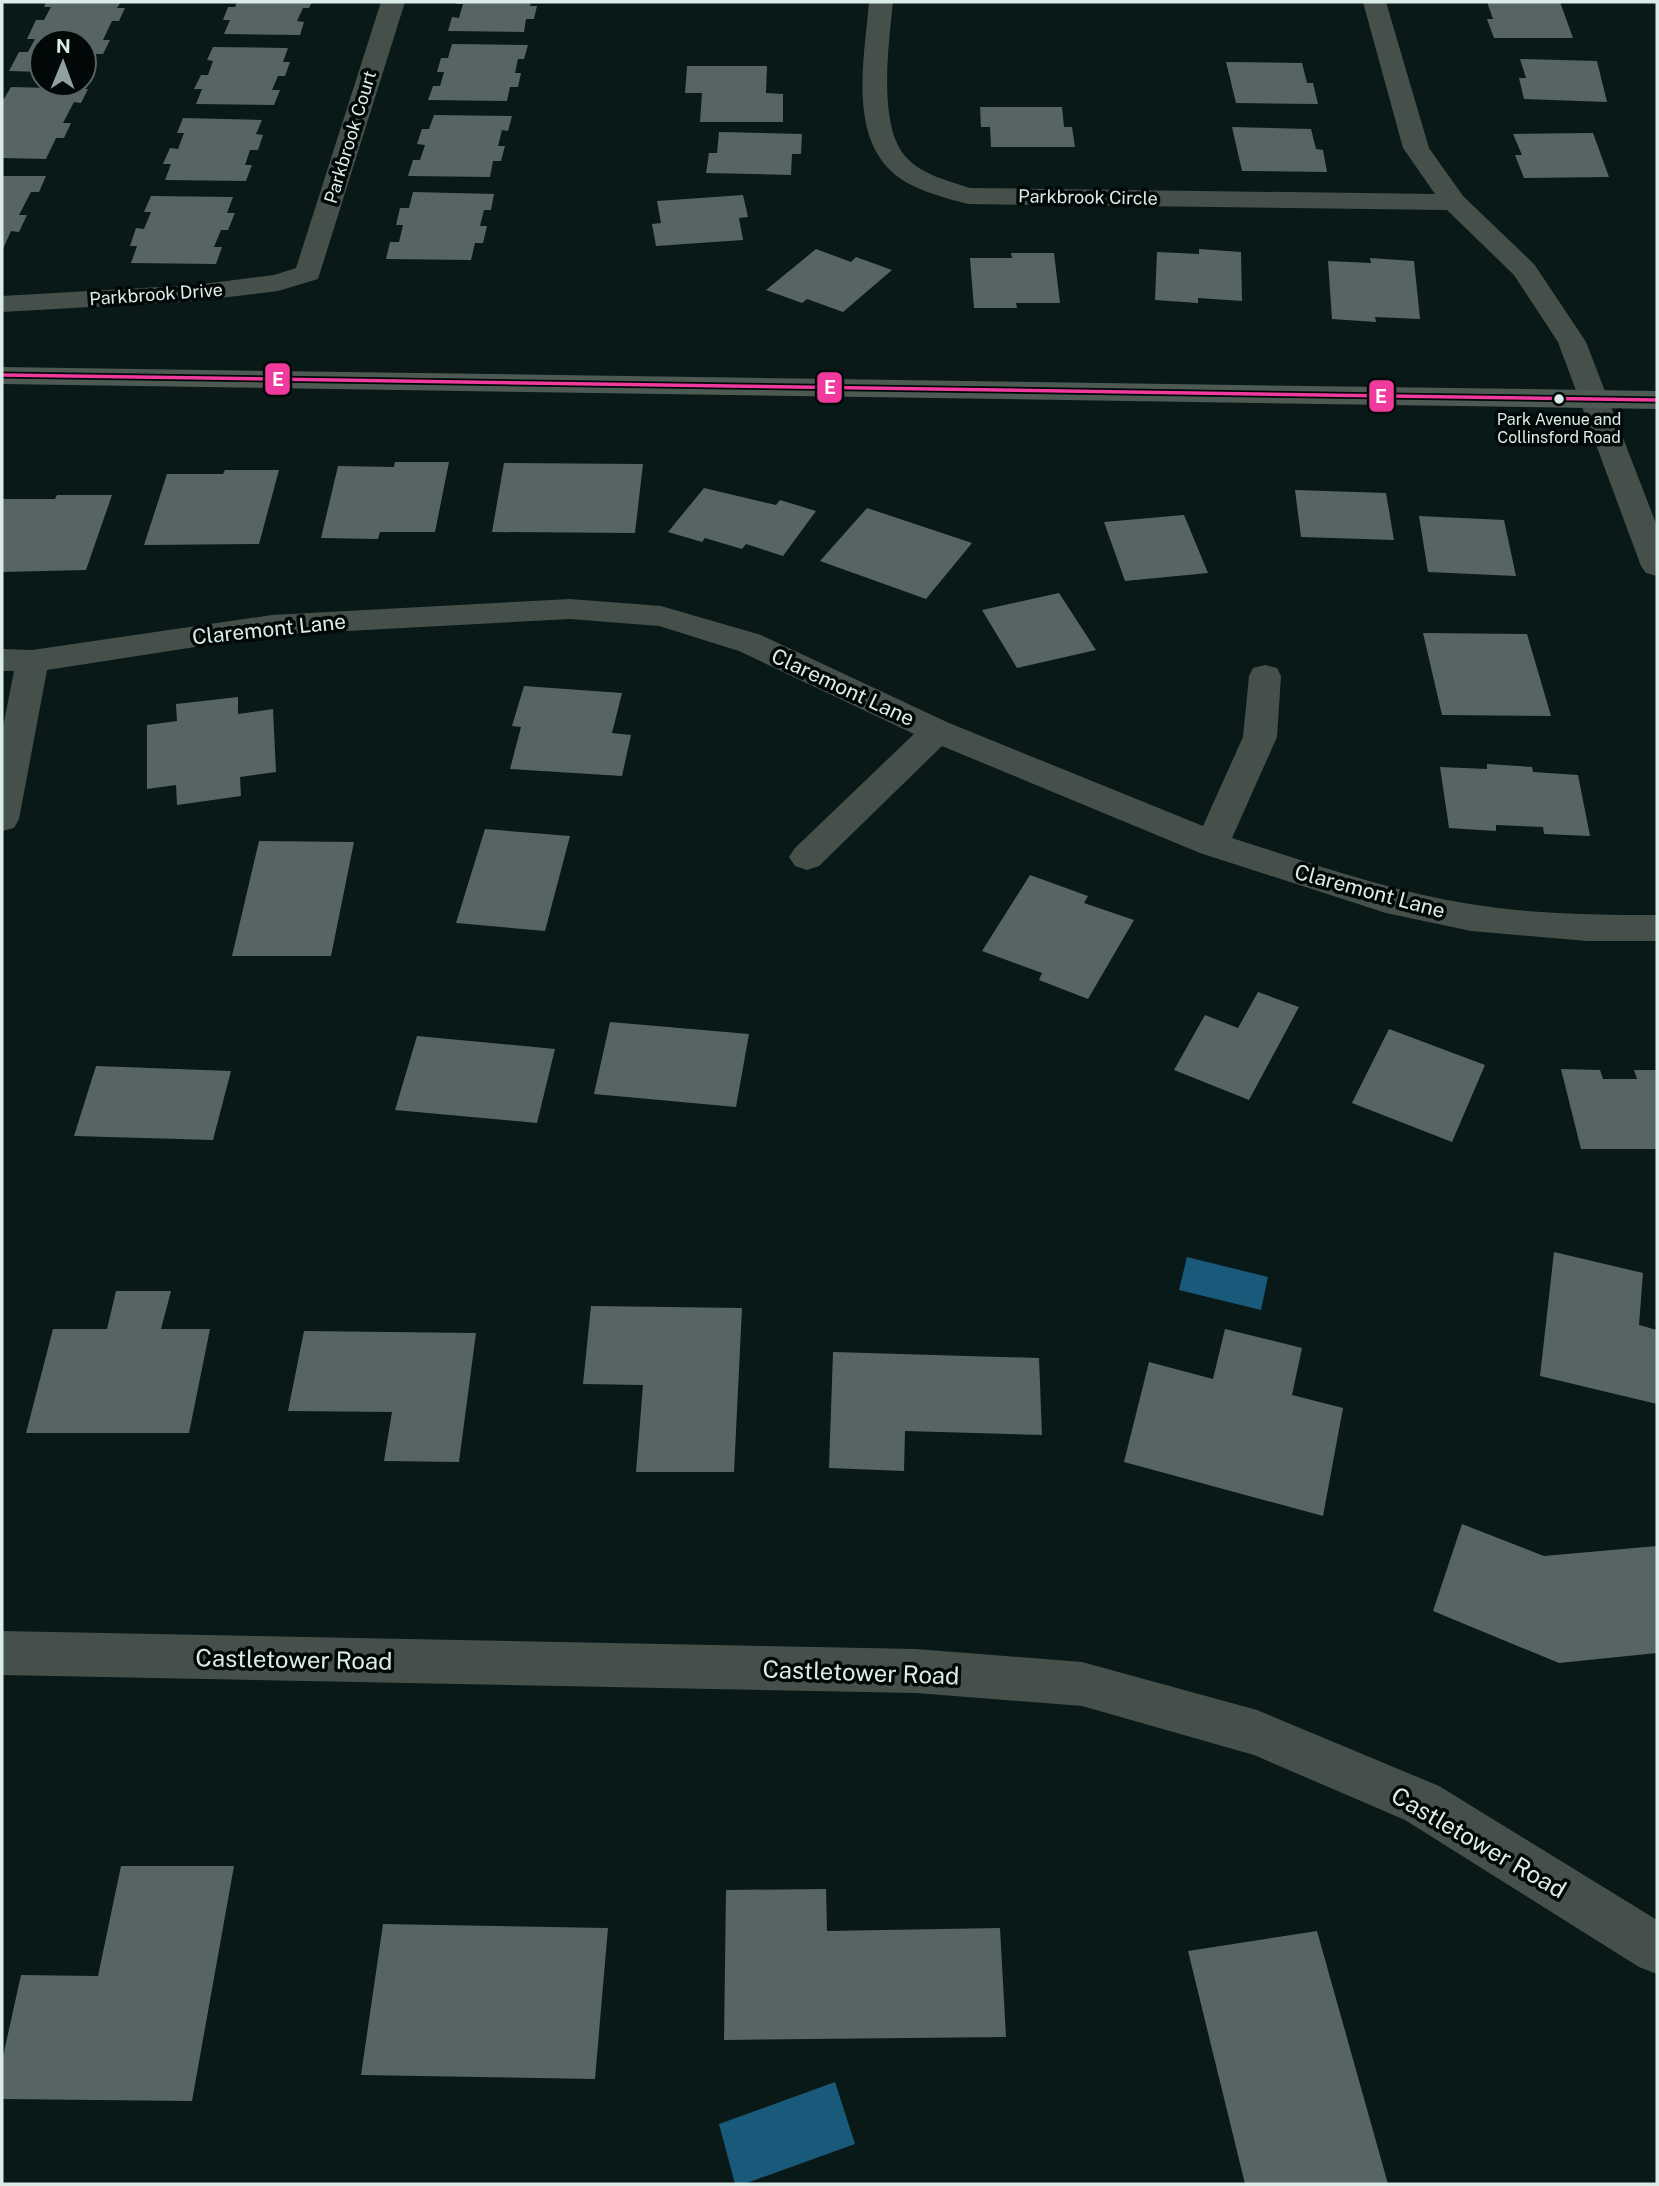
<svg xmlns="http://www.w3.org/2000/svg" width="1659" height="2186" font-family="'Public Sans',sans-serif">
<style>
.water{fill:#195a7b}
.building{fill:#566465}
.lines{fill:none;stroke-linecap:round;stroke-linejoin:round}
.minor{fill:#46504b;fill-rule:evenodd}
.major{fill:#4d5a53;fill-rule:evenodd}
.bus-1-casing{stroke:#010807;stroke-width:7}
.bus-1{stroke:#f13a9d;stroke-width:3.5}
.bus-dot{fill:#daece8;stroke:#010807;stroke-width:2.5}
.labels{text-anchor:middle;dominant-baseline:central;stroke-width:7;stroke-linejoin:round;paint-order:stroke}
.far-bus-label{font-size:16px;fill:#daece8;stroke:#010807}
.far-street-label{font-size:18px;fill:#daece8;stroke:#010807}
.street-label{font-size:21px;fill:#daece8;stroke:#010807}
.near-street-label{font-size:24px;fill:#daece8;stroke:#010807}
.line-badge{stroke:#010807;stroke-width:2.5}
.badge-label{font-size:19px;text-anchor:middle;font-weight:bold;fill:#fff}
</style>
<rect width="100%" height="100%" fill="#081917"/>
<path class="water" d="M1187,1257L1268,1277L1261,1310L1179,1290Z
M835,2082L855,2144L744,2184H735L719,2124Z"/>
<path class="building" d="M46,2H121L117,8H125L119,21H112L103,40H110L103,54H96L87,72H84V42H42V72L9,71L19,52H28L35,39H27L36,20H44L51,7H44Z
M237,2H312L309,8H303L297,21L304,22L300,35L224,34L230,20H223L228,7H235Z
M457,2H531L530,6H537L534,19H526L524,32L448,31L452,17L459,18L463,4H456Z
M1487,2H1560L1573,38H1494L1487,19H1493Z
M452,44L528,45L524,59H518L515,73H521L518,87H510L507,101L428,100L433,86H440L444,72H437L441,58H448Z
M213,47L288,48L283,62H290L285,76H278L272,90H280L274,105L196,104L202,89H194L201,75H208L213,61L207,60Z
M1520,59L1597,61L1607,102L1524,99L1519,78H1526Z
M1226,62L1302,63L1307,83H1313L1318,104L1236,103Z
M687,66H767L766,93L783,94V122H700L702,93H685Z
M11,87L88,89L81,103L74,102L63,123H71L64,138H56L46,159L2,158V102Z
M980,107H1062L1064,127H1072L1075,147H991L990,127H981Z
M434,115L512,116L508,131L502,130L498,146H505L501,161H493L490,177L408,176L413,160H420L425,145L417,144L422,129H429Z
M183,118L262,120L256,134L263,135L258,150H250L245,165H252L246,181L165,180L171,164H163L170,148L178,149L184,133H177Z
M1232,127L1311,129L1316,149L1323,150L1327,172L1242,171Z
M719,132L802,134L801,154H792L791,175L706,173L709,153H717Z
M1593,133L1609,177L1524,178L1515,155H1522L1513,134Z
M2,176H46L39,192H31L19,215H27L19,232L11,231L2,251Z
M413,192L494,194L491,210H484L480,226H487L483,243H475L471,260L386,259L390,242H399L403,225H396L400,208H409Z
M743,195L748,217L739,218L743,240L656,246L652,224L661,223L657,201Z
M151,196L233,197L227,213H235L228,230H221L214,247H222L216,264L131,263L137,246H130L136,228L144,229L151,212H144Z
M816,249L851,262L856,257L892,270L843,312L807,299L802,303L766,290Z
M1199,249L1241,252L1242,301L1198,298V303L1155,300L1157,252L1199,254Z
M1011,253H1054L1060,303H1016L1017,308H974L970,258H1012Z
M1370,258L1414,261L1420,319L1375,317L1376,322L1332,319L1328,261L1371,263Z
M395,462H449L435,532H380L378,539L321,538L338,466L394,467Z
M504,463L643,464L635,533L492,532Z
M225,470H279L259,544L144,545L167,474H223Z
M704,488L776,505L780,500L816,511L783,556L746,544L742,549L705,538L702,542L668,532Z
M1295,490L1386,493L1394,540L1301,537Z
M57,495H112L86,570L2,572V499H55Z
M867,508L972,543L926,599L820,561Z
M1184,515L1208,573L1125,581L1104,522Z
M1419,516L1504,520L1516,576L1428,572Z
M1059,593L1096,650L1017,668L982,610Z
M1423,633L1527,634L1551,716L1442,715Z
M524,686L622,693L612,733L631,735L622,776L510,769L521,727L512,726Z
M238,697V714L273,709L276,772L240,777L241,796L177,805L176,785L147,789V725L177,721L176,704Z
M1487,764L1532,767L1533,772L1578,775L1590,836L1544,834L1543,827L1496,825V831L1449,828L1440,767L1487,769Z
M485,829L570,836L545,931L456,923Z
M259,841L354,842L331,956H232Z
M1030,875L1088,896L1084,903L1134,920L1088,999L1039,980L1042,973L982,951Z
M1258,992L1299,1007L1249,1100L1174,1070L1205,1015L1238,1028Z
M610,1022L749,1034L736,1107L594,1094Z
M1389,1029L1485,1065L1452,1142L1352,1103Z
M417,1036L555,1049L537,1123L395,1110Z
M96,1066L231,1071L213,1140L74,1136Z
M1561,1069L1600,1070L1603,1079H1637L1634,1070H1657V1149H1581Z
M1554,1252L1643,1273L1639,1325L1657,1330V1404L1540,1376Z
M116,1291H171L161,1329H210L189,1433H26L53,1329H107Z
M591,1306L742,1308L734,1472H636L643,1385L583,1384Z
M1225,1329L1302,1348L1292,1395L1343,1408L1323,1516L1124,1462L1149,1362L1213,1379Z
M304,1331L476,1333L459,1462L384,1461L392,1412L288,1411Z
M833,1352L1039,1358L1042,1435L905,1431L904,1471L829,1468Z
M1462,1524L1544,1556L1657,1546V1653L1559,1663L1433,1611Z
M121,1866H234L192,2101L2,2099V2061L21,1975L98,1976Z
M826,1889L827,1931L1000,1928L1006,2037L724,2040L726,1890Z
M383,1924L608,1928L595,2079L361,2075Z
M1317,1931L1388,2184H1245L1188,1951Z"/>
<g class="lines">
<path class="minor" d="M381,2H405L318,279L278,291L195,301L2,312V296L195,285L274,275L296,268Z
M869,2H893C889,42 877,126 906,157C922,175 949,181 970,188L1435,194L1403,148L1363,2H1386L1429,148L1463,196L1534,264L1586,342L1657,526V576L1646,573L1641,566L1558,342L1514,275L1447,210L968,204C942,197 908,189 889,169C849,128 865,53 869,2Z
M570,599L661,606L761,635L949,723L1203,826L1243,737L1249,676L1253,668L1265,665L1277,668L1281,676L1277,737L1232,838C1311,863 1388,891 1470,904C1531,914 1595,915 1657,915V941H1587L1471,931L1386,913L1200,853L942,746L819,866L807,870L795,866L789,857L795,848L914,734L739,651L659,626L570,619L272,635L47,670L19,819L14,828L2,831V732L14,671H2V649L32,650L272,615Z
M2,1631L916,1649L1082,1662L1257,1710L1439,1786L1657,1920V1974L1639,1967L1405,1820L1254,1755L1082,1706L916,1693L2,1675Z"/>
<path class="major" d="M2,367L1657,391V409L2,384Z"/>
<g class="bus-1-casing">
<path id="bus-1" d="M2,375L1657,400"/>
</g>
<use href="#bus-1" class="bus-1"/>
</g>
<circle class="bus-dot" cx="1559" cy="399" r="6"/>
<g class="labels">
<g class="far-bus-label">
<text x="1559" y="419">Park Avenue and<tspan x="1559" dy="18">Collinsford Road</tspan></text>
</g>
<g class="far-street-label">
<text transform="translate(350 137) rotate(-73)">Parkbrook Court</text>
<text transform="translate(1088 197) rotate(1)">Parkbrook Circle</text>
<text transform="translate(156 294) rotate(-4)">Parkbrook Drive</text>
</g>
<g class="street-label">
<text transform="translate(269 629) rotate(-6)">Claremont Lane</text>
<text transform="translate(843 687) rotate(25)">Claremont Lane</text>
<text transform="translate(1370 891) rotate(15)">Claremont Lane</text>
</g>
<g class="near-street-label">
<text transform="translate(294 1659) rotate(1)">Castletower Road</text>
<text transform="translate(861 1672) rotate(2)">Castletower Road</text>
<text transform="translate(1479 1842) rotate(30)">Castletower Road</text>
</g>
</g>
<g class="line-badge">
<rect x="264" y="362" width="27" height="34" rx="7" fill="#f13a9d"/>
<rect x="816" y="371" width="27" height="33" rx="7" fill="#f13a9d"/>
<rect x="1368" y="379" width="27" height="34" rx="7" fill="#f13a9d"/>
</g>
<g class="badge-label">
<text x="278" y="386">E</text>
<text x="830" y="394">E</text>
<text x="1381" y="403">E</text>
</g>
<rect width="1659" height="2186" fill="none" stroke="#daece8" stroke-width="7"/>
<g transform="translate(63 63) rotate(1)"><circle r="33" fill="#010807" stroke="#586361" stroke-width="2"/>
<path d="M0-5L12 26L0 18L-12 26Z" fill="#90a29f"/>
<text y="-10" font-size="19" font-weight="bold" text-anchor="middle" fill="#daece8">N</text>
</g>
</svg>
